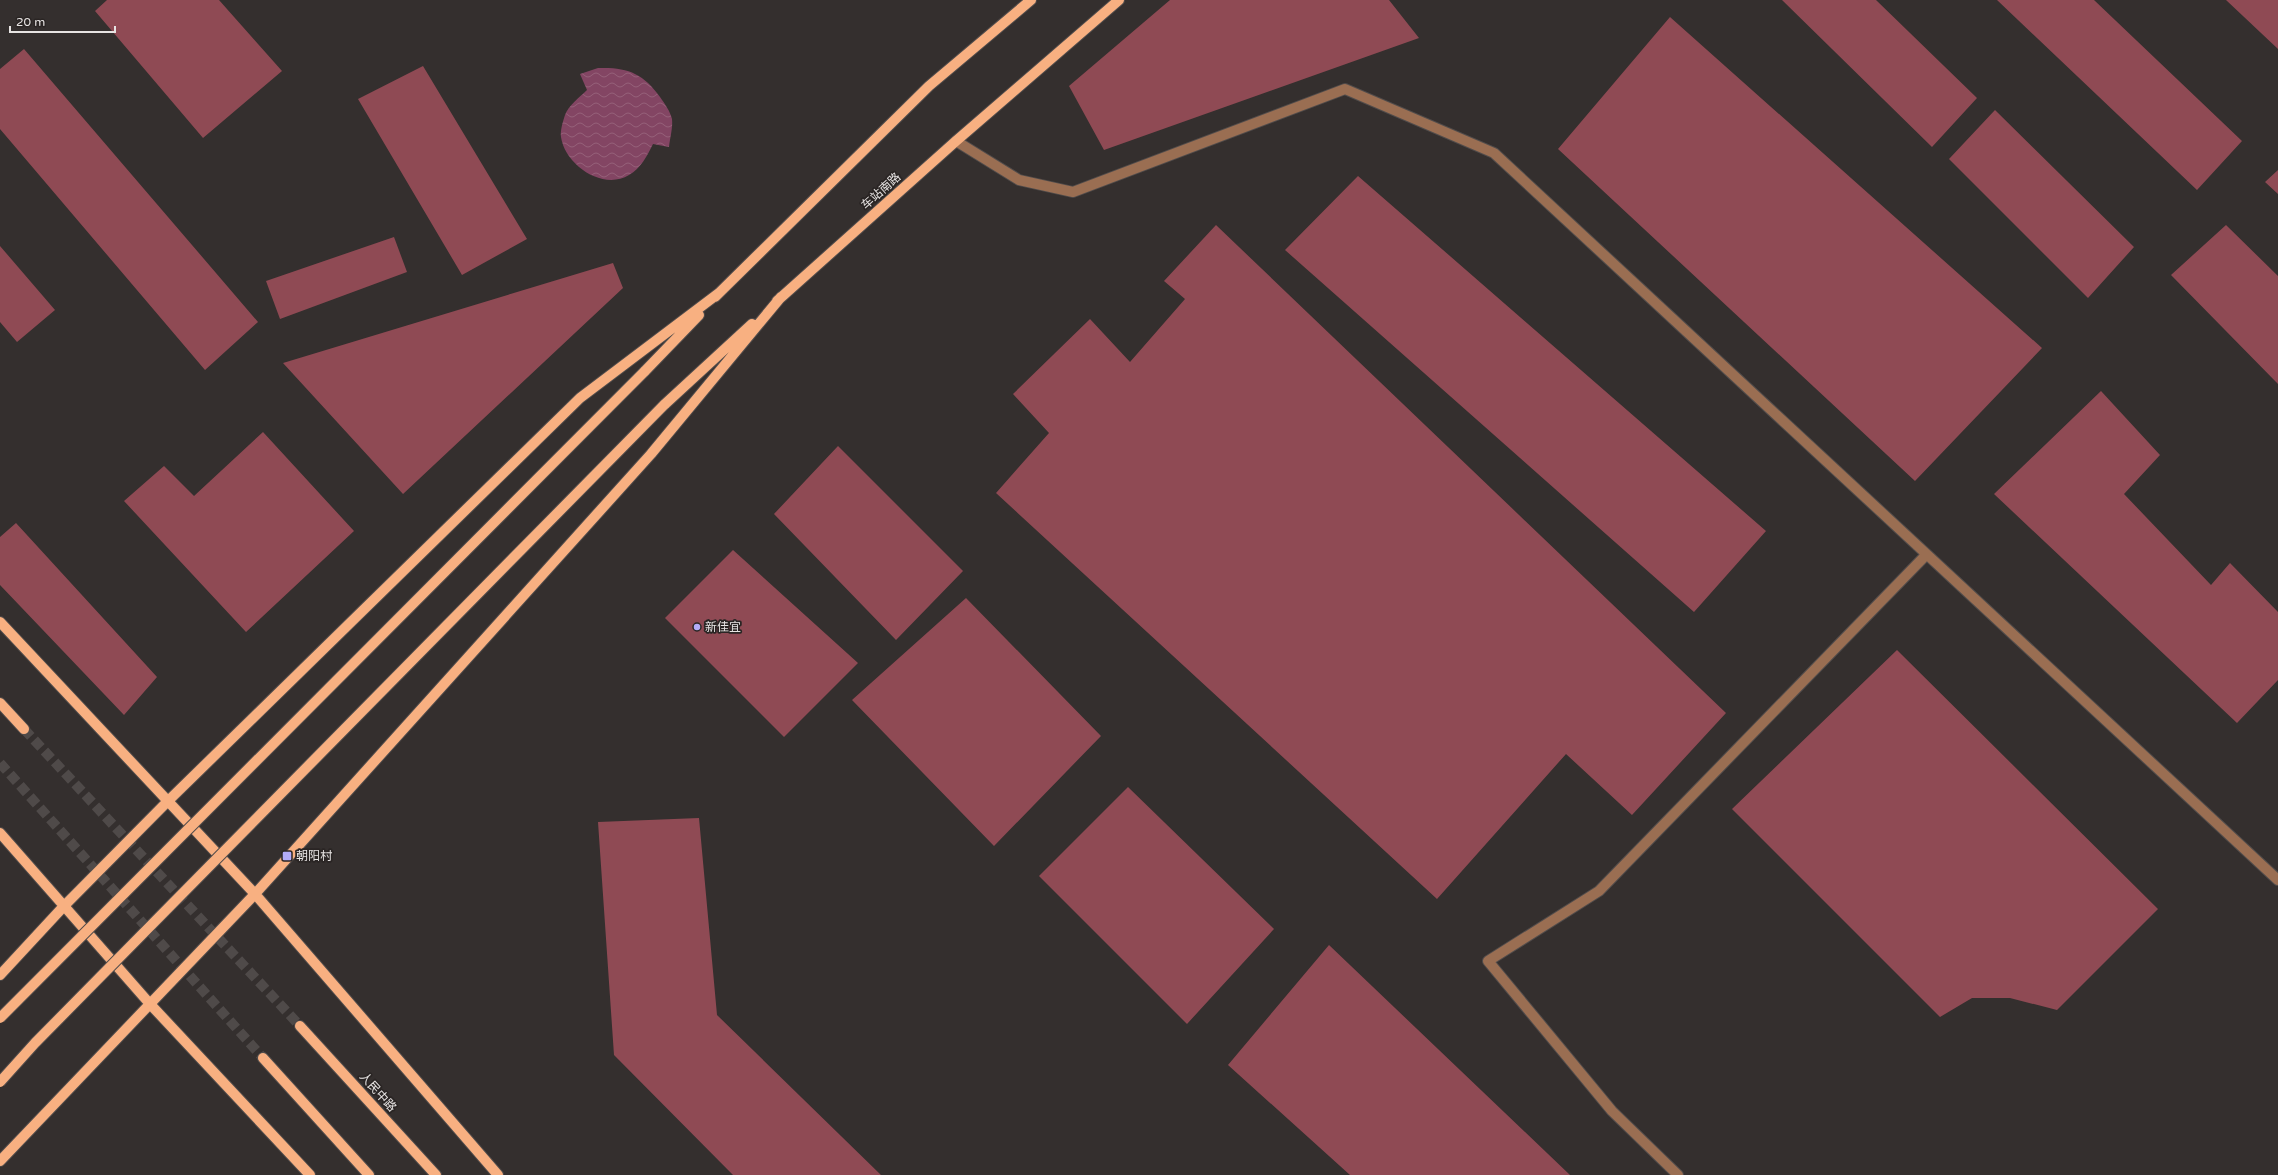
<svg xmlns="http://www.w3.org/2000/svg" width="2278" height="1175" font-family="'Varela Round','Noto Sans SC',sans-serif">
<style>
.water{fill:url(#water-waves)}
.building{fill:#8f4a54}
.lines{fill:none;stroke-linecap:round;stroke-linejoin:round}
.major-tunnel{stroke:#4f4a49;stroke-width:10;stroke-dasharray:10 5;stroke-linecap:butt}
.minor-casing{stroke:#514c4b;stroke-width:12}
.major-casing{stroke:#514c4b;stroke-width:12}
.minor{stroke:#9a6e52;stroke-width:10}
.major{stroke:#f8b081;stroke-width:10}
.major-bridge-casing{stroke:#514c4b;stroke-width:12;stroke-linecap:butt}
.major-bridge{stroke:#f8b081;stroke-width:10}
.poi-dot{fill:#b3acf9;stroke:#2a2524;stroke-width:1.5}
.labels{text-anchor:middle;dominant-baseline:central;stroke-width:3.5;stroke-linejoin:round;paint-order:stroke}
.street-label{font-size:12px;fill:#e7e4e3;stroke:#2a2524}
.poi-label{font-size:12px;fill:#e7e4e3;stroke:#2a2524;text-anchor:start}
</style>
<defs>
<pattern id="water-waves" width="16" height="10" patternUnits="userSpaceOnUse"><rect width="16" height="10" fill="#834563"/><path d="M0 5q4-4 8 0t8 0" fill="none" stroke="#956079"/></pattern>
</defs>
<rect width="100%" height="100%" fill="#342f2e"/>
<path class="water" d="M598,68C627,67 643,73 660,97C665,104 670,111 672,119C673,127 670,138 669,147L653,144C647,156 641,168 629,175C603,191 565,165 561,137C560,131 563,121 565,115C568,106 580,97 587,90L580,74Z"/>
<path class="building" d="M107,0H219L282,71L203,138L95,11Z
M1170,0H1389L1419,38L1104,150L1069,86Z
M1782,0H1876L1977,98L1932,147Z
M1997,0H2094L2242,141L2197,190Z
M2226,0H2278V49Z
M1670,17L2042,348L1915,481L1558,149Z
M24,49L258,322L205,370L0,129V69Z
M423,66L527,239L462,275L358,99Z
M1995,110L2134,247L2088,298L1949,159Z
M2278,170V194L2265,182Z
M1358,176L1766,531L1694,612L1285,250Z
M1216,225L1726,713L1632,815L1566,754L1437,899L996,493L1049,433L1013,394L1090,319L1130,362L1185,299L1164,281Z
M2226,225L2278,276V384L2171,275Z
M394,237L407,272L280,319L266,281Z
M0,246L55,310L17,342L0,322Z
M613,263L623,288L403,494L283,363Z
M2101,391L2160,455L2124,494L2211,585L2230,563L2278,612V680L2237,723L1994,494Z
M263,432L354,531L246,632L124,501L164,466L194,496Z
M838,446L963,571L896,640L774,514Z
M16,523L157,677L124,715L0,585V537Z
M733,550L858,663L784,737L665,618Z
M966,598L1101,736L994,846L852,700Z
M1897,650L2158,909L2057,1010L2010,998H1972L1940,1017L1732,809Z
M1128,787L1274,929L1187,1024L1039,876Z
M699,818L717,1015L881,1175H733L614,1055L598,822Z
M1329,945L1570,1175H1350L1228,1065Z"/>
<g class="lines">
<path class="major-tunnel" d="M24,729L300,1026
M0,763L263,1058"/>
<g class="minor-casing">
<path id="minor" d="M956,141L1019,180L1073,192L1345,89L1494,153L2278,880
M1678,1175L1612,1111L1488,961L1599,891L1926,555"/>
</g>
<g class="major-casing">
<path id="major" d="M715,297L929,86L1031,0
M777,301L956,141L1119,0
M644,372L699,315
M664,405L752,324
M0,622L255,894L498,1175
M0,703L24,729
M0,833L150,1004L310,1175
M0,975L64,906L167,802L580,398L719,293
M300,1026L436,1175
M263,1058L369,1175
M0,1161L255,894L651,454L781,297"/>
</g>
<use href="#minor" class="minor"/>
<use href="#major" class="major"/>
<g class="major-bridge-casing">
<path id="major-bridge" d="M0,1018L644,372
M0,1082L35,1043L664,405"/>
</g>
<use href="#major-bridge" class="major-bridge"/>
</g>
<g class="poi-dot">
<circle cx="697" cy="627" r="4"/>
<rect x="282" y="851" width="10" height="10" rx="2"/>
</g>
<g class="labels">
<g class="street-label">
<text transform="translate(881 191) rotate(-42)">车站南路</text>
<text transform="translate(378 1092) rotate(48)">人民中路</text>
</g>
<g class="poi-label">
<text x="705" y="627">新佳宜</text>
<text x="296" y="856">朝阳村</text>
</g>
</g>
<path d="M10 26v6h105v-6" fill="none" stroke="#e7e4e3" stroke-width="2"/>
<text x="16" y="26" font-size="12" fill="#e7e4e3" stroke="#2a2524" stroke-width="3" paint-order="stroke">20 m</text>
</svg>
